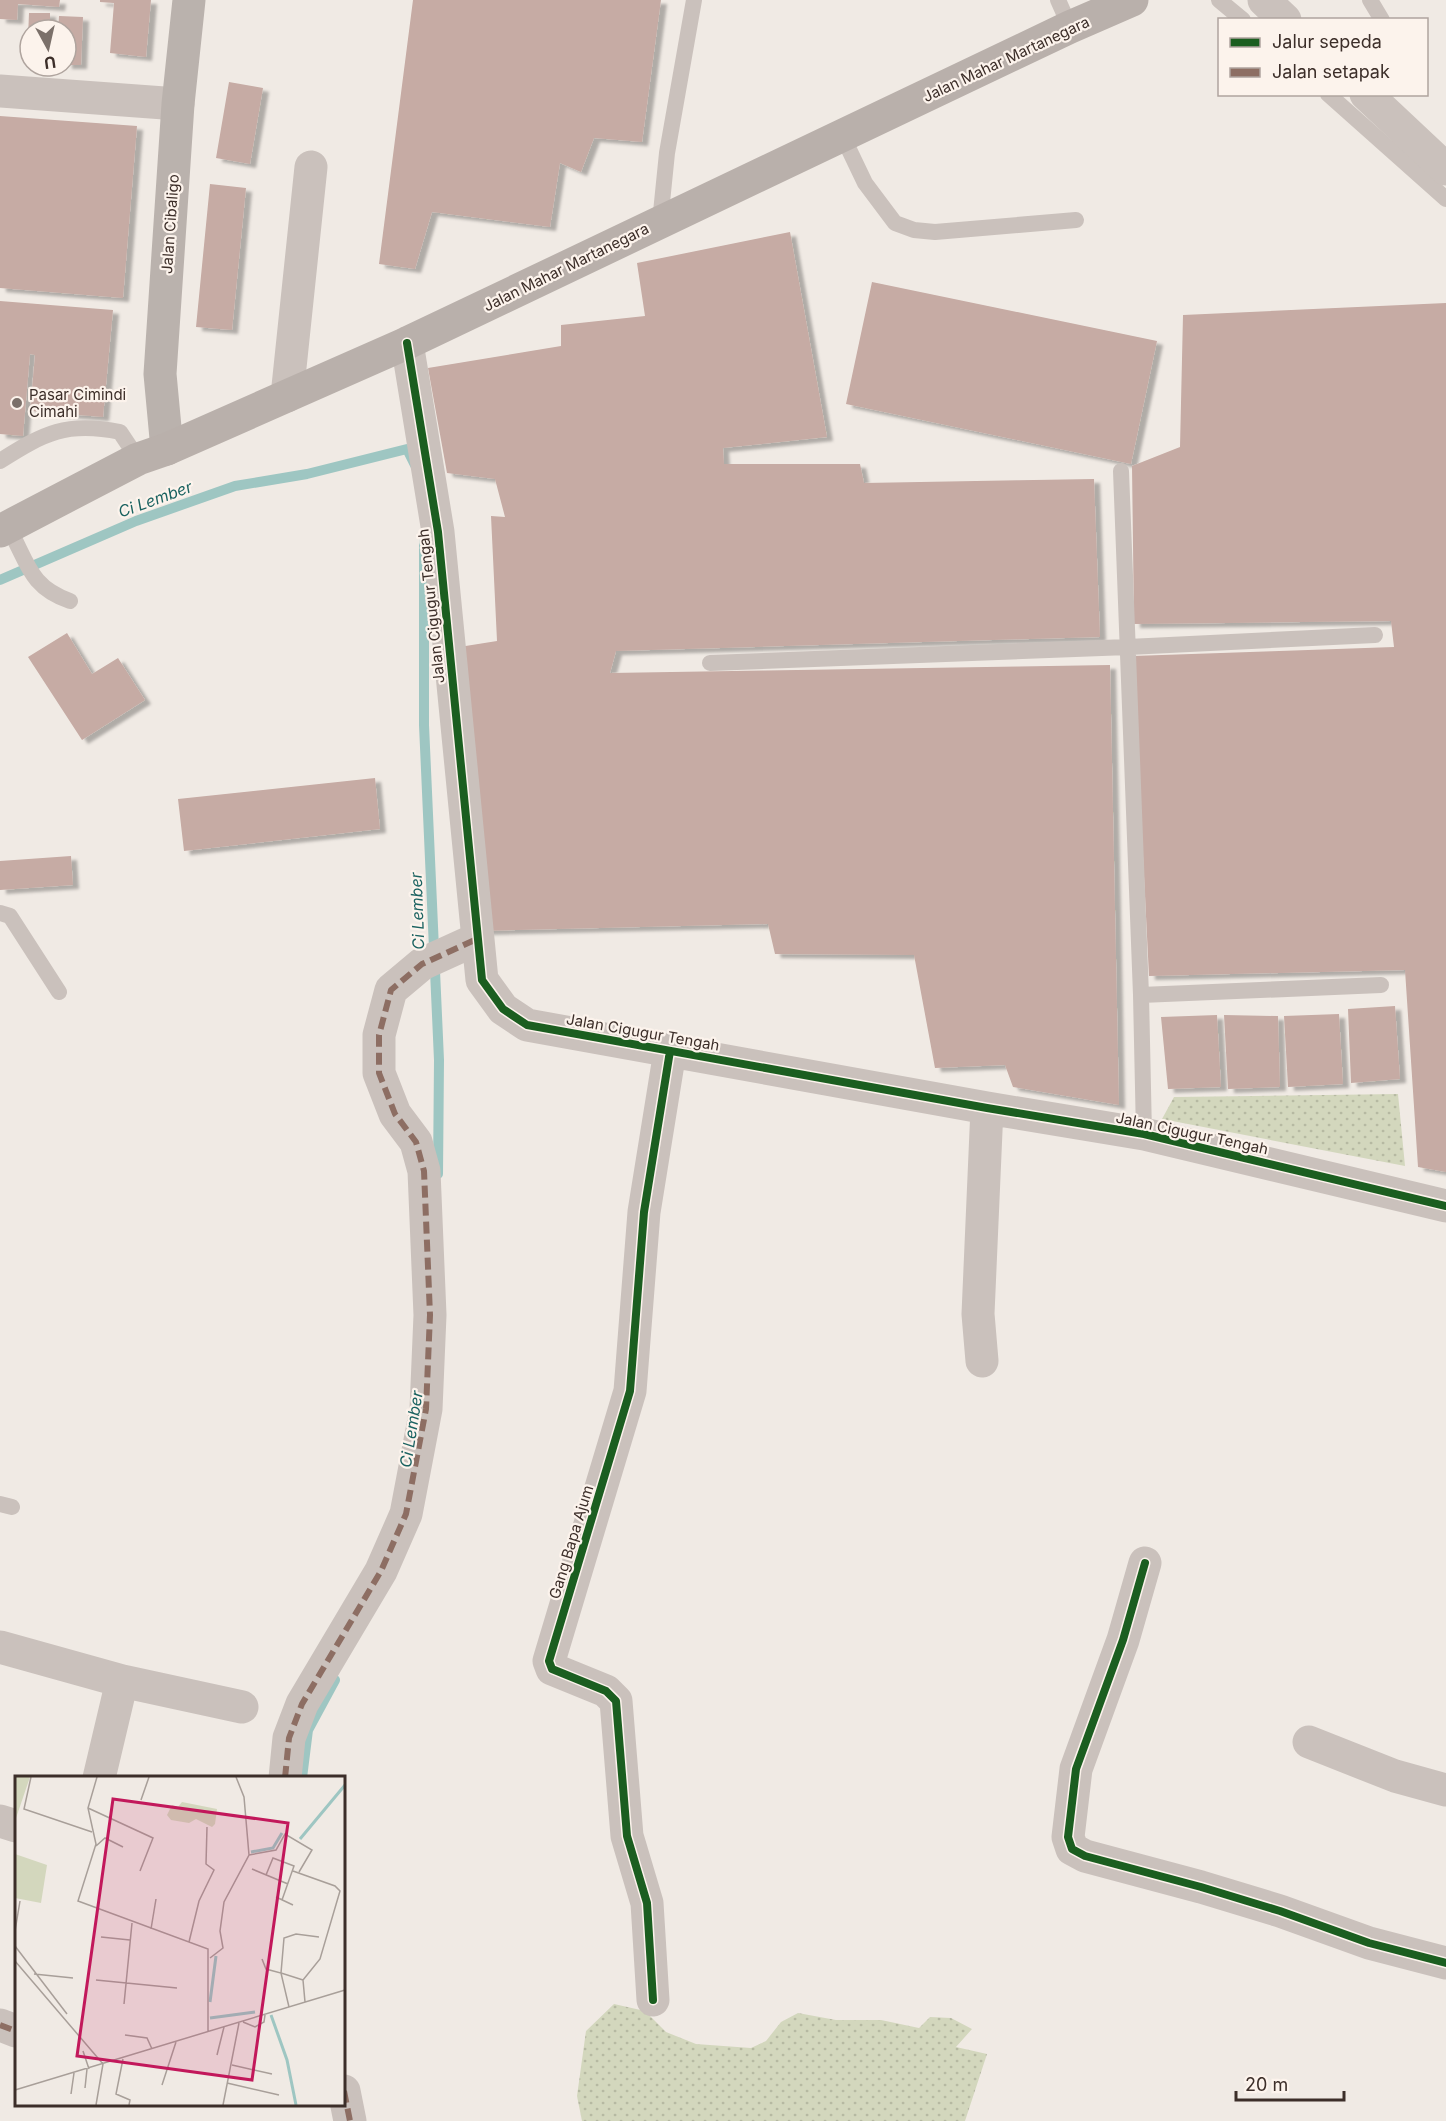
<svg xmlns="http://www.w3.org/2000/svg" width="1446" height="2121" font-family="Inter,sans-serif">
<style>
.grass{fill:url(#grass-dots)}
.lines{fill:none;stroke-linecap:round;stroke-linejoin:round}
.stream{stroke:#9ec6c2;stroke-width:10}
.building{fill:#c6aba4;filter:url(#shadow)}
.service{stroke:#cac1bc;stroke-width:16}
.minor{stroke:#cac1bc;stroke-width:33}
.secondary{stroke:#bab2ad;stroke-width:33}
.primary{stroke:#b9b0ab;stroke-width:33}
.quiet{stroke:#8d6e63;stroke-width:6;stroke-dasharray:12 6;stroke-linecap:butt}
.cycleway-casing{stroke:#fcf3ec;stroke-width:11}
.cycleway{stroke:#1b5e20;stroke-width:8}
.poi-dot{fill:#7b706a;stroke:#fcf3ec;stroke-width:2}
.labels{text-anchor:middle;dominant-baseline:central;stroke-width:4.5;stroke-linejoin:round;paint-order:stroke}
.street-label{font-size:15px;fill:#3c2e29;stroke:#fcf3ec}
.poi-label{font-size:15px;fill:#3c2e29;stroke:#fcf3ec;text-anchor:start}
.water-label{font-size:16px;font-style:italic;fill:#1a6260;stroke:#fcf3ec}
.inset-river{fill:none;stroke:#9ec6c2;stroke-width:3}
.inset-road{fill:none;stroke:#a89f99;stroke-width:1.5}
.view{fill:#c2185b;fill-opacity:0.15;stroke:#c2185b;stroke-width:3}
.inset-edge{fill:none;stroke:#3c2e29;stroke-width:3}
</style>
<defs>
<pattern id="grass-dots" width="8" height="8" patternUnits="userSpaceOnUse" patternTransform="scale(1.5)"><rect width="8" height="8" fill="#d3d7bd"/><path d="M2 2h.1M6 6h.1" fill="none" stroke="#b6b9a2" stroke-width="1.8" stroke-linecap="round"/></pattern>
<filter id="shadow"><feDropShadow dx="6" dy="4" stdDeviation="1.5" flood-color="#0004"/></filter>
</defs>
<rect width="100%" height="100%" fill="#f0eae4"/>
<path class="grass" d="M1398,1094L1405,1166L1162,1119L1174,1097Z
M614,2004L645,2011L666,2032L696,2044L751,2048L766,2041L781,2022L798,2013L836,2020H881L919,2028L930,2017L951,2018L972,2029L956,2047L987,2054L965,2121H582L577,2096L586,2031Z"/>
<g class="lines">
<path class="stream" d="M424,542V725L439,1060L438,1174
M0,580L136,521L235,486L307,474L407,449L415,465
M302,1778L308,1730L335,1680"/>
</g>
<path class="building" d="M0,0H60L59,7L18,4L17,20L0,19Z
M100,0H151L146,57L110,53L114,3L100,2Z
M413,0H661L642,142L594,138L581,172L560,163L550,227L432,212L415,269L379,264Z
M29,13H50V30H30V64H27Z
M59,16L83,17L81,65H66V30H58Z
M229,82L263,88L250,164L216,158Z
M0,116L137,126L123,298L0,288Z
M210,184L246,188L232,330L196,327Z
M790,232L827,437L723,448L724,464H860L864,483L1094,479L1100,637L616,651L610,673L1110,665L1119,1105L1013,1087L1005,1065L935,1068L914,955L775,954L768,924L480,931L453,648L497,641L491,516L505,517L495,479L447,473L428,368L561,346V325L645,316L637,263Z
M872,282L1157,341L1131,464L846,404Z
M0,301L113,310L103,417L30,411L35,355L30,354L23,436L0,434Z
M1446,303V1172L1418,1167L1405,970L1149,976L1133,656L1394,647L1391,621L1134,624L1132,466L1180,447L1183,315Z
M67,633L92,674L118,658L145,700L82,740L28,657Z
M375,778L380,829L184,851L178,799Z
M71,856L73,885L0,890V861Z
M1395,1006L1400,1079L1351,1083L1348,1009Z
M1339,1014L1343,1084L1288,1087L1284,1016Z
M1217,1015L1221,1087L1168,1089L1161,1017Z
M1224,1015L1278,1016L1280,1087L1228,1089Z"/>
<g class="lines">
<path class="service" d="M1058,0L1070,27
M1219,0L1243,20
M1370,0L1382,20
M1328,94L1446,199
M843,137L865,183L895,223L914,230L935,232L1076,220
M660,222L667,153L694,0
M0,461C44,433 67,421 120,432L138,459
M1121,471L1141,995L1144,1134
M8,527C28,562 29,587 70,601
M710,663L1128,647L1375,635
M0,913L10,916L59,992
M1141,995L1381,985
M0,1504L12,1507"/>
<path class="minor" d="M1264,0L1285,20
M0,91L178,104
M1366,94L1446,169
M407,343L438,532L482,980L503,1009L527,1025L987,1108L1144,1134L1446,1206
M287,396L311,167
M982,1361L978,1314L987,1108
M1145,1563L1123,1640L1076,1769L1068,1837L1072,1849L1085,1856L1201,1887L1280,1911L1369,1943L1446,1963
M0,1647L122,1681L242,1707
M1309,1742L1395,1776L1446,1790
M99,1778L122,1681
M285,1778L289,1738L302,1704L381,1571L406,1514L426,1409L430,1315L424,1171L416,1142L395,1114L379,1073V1035L391,990L422,964L477,939
M0,1821L16,1826
M653,2000L647,1903L627,1836L616,1701L606,1691L552,1669L549,1661L630,1391L644,1212L670,1051
M0,2025L16,2031
M344,2091L350,2121"/>
<path class="secondary" d="M167,449L160,374L178,104L189,0"/>
<path class="primary" d="M0,531L138,459L167,449L407,343L1070,27L1132,0"/>
<path class="quiet" d="M285,1778L289,1738L302,1704L381,1571L406,1514L426,1409L430,1315L424,1171L416,1142L395,1114L379,1073V1035L391,990L422,964L477,939
M0,2025L16,2031
M344,2091L350,2121"/>
<g class="cycleway-casing">
<path id="cycleway" d="M407,343L438,532L482,980L503,1009L527,1025L987,1108L1144,1134L1446,1206
M1145,1563L1123,1640L1076,1769L1068,1837L1072,1849L1085,1856L1201,1887L1280,1911L1369,1943L1446,1963
M653,2000L647,1903L627,1836L616,1701L606,1691L552,1669L549,1661L630,1391L644,1212L670,1051"/>
</g>
<use href="#cycleway" class="cycleway"/>
</g>
<circle class="poi-dot" cx="17" cy="403" r="6"/>
<g class="labels">
<g class="street-label">
<text transform="translate(1006 59) rotate(-25)">Jalan Mahar Martanegara</text>
<text transform="translate(170 224) rotate(-86)">Jalan Cibaligo</text>
<text transform="translate(566 267) rotate(-26)">Jalan Mahar Martanegara</text>
<text transform="translate(431 606) rotate(-96)">Jalan Cigugur Tengah</text>
<text transform="translate(643 1032) rotate(10)">Jalan Cigugur Tengah</text>
<text transform="translate(1192 1133) rotate(12)">Jalan Cigugur Tengah</text>
<text transform="translate(571 1542) rotate(-73)">Gang Bapa Ajum</text>
</g>
<g class="poi-label">
<text x="29" y="394">Pasar Cimindi<tspan x="29" dy="17">Cimahi</tspan></text>
</g>
<g class="water-label">
<text transform="translate(155 499) rotate(-20)">Ci Lember</text>
<text transform="translate(417 911) rotate(-92)">Ci Lember</text>
<text transform="translate(411 1429) rotate(-81)">Ci Lember</text>
</g>
</g>
<g transform="translate(15 1776)">
<rect width="330" height="330" fill="#f0eae4"/>
<path d="M0,1H15L0,45ZM167,26L202,33L200,48L197,51L181,43L174,47L156,44L152,39L157,29L163,31ZM0,78L32,89L26,127L0,122Z" fill="#d3d7bd"/>
<path class="inset-river" d="M285,63L330,9M236,76L258,72L267,57M195,226L201,180M256,239L272,284L281,329M195,242L240,236"/>
<path class="inset-road" d="M16,1L9,33L77,56M82,1L73,32L81,68L63,125L193,173V256M126,24L134,1M73,32L138,62L125,95M81,70L90,62L108,71M234,79L261,74L270,58L297,74L284,96M237,93L273,108M278,95L320,110L325,115L305,183L288,204L290,226M251,99L258,82L279,90L267,124M261,121L278,129M136,153L141,123M0,155L5,125M86,161L115,164M174,166L184,125L199,94L191,88L192,51M0,170L52,238M195,182L208,172L205,155L209,126L234,79L229,21L221,1M247,183L251,193L266,197L274,231M0,185L88,288L81,329M19,198L58,202M81,204L162,212M288,204L266,197L269,162L281,158L304,161M109,228L117,147M228,246L240,251L249,246L250,239M110,259L132,262L137,273M68,275L74,293M202,279L209,251M108,283L101,318L115,324L114,329M217,289L257,298M212,307L264,319M147,309L161,266M70,312L72,293M0,314L330,214M56,318L59,297M208,329L224,247"/>
<path class="view" d="M98,23L273,47L237,304L62,280Z"/>
<rect width="330" height="330" class="inset-edge"/>
</g>
<rect x="1218" y="18" width="210" height="78" fill="#fcf3ec" stroke="#afa49e" stroke-width="1.5"/>
<rect x="1230" y="38" width="30" height="9" fill="#1b5e20" stroke="#afa49e" stroke-width="1.5"/>
<text x="1272" y="48" font-size="18" fill="#3c2e29">Jalur sepeda</text>
<rect x="1230" y="68" width="30" height="9" fill="#8d6e63" stroke="#afa49e" stroke-width="1.5"/>
<text x="1272" y="78" font-size="18" fill="#3c2e29">Jalan setapak</text>
<g transform="translate(48 48) rotate(172)"><circle r="28" fill="#fcf3ec" stroke="#afa49e" stroke-width="1.5"/>
<path d="M0-4.5L10 22L0 15L-10 22Z" fill="#7b706a"/>
<text y="-9" font-size="16" font-weight="bold" text-anchor="middle" fill="#3c2e29">U</text>
</g>
<path d="M1236 2091v9h108v-9" fill="none" stroke="#3c2e29" stroke-width="3"/>
<text x="1245" y="2091" font-size="18" fill="#3c2e29" stroke="#fcf3ec" stroke-width="4.5" paint-order="stroke">20 m</text>
</svg>
